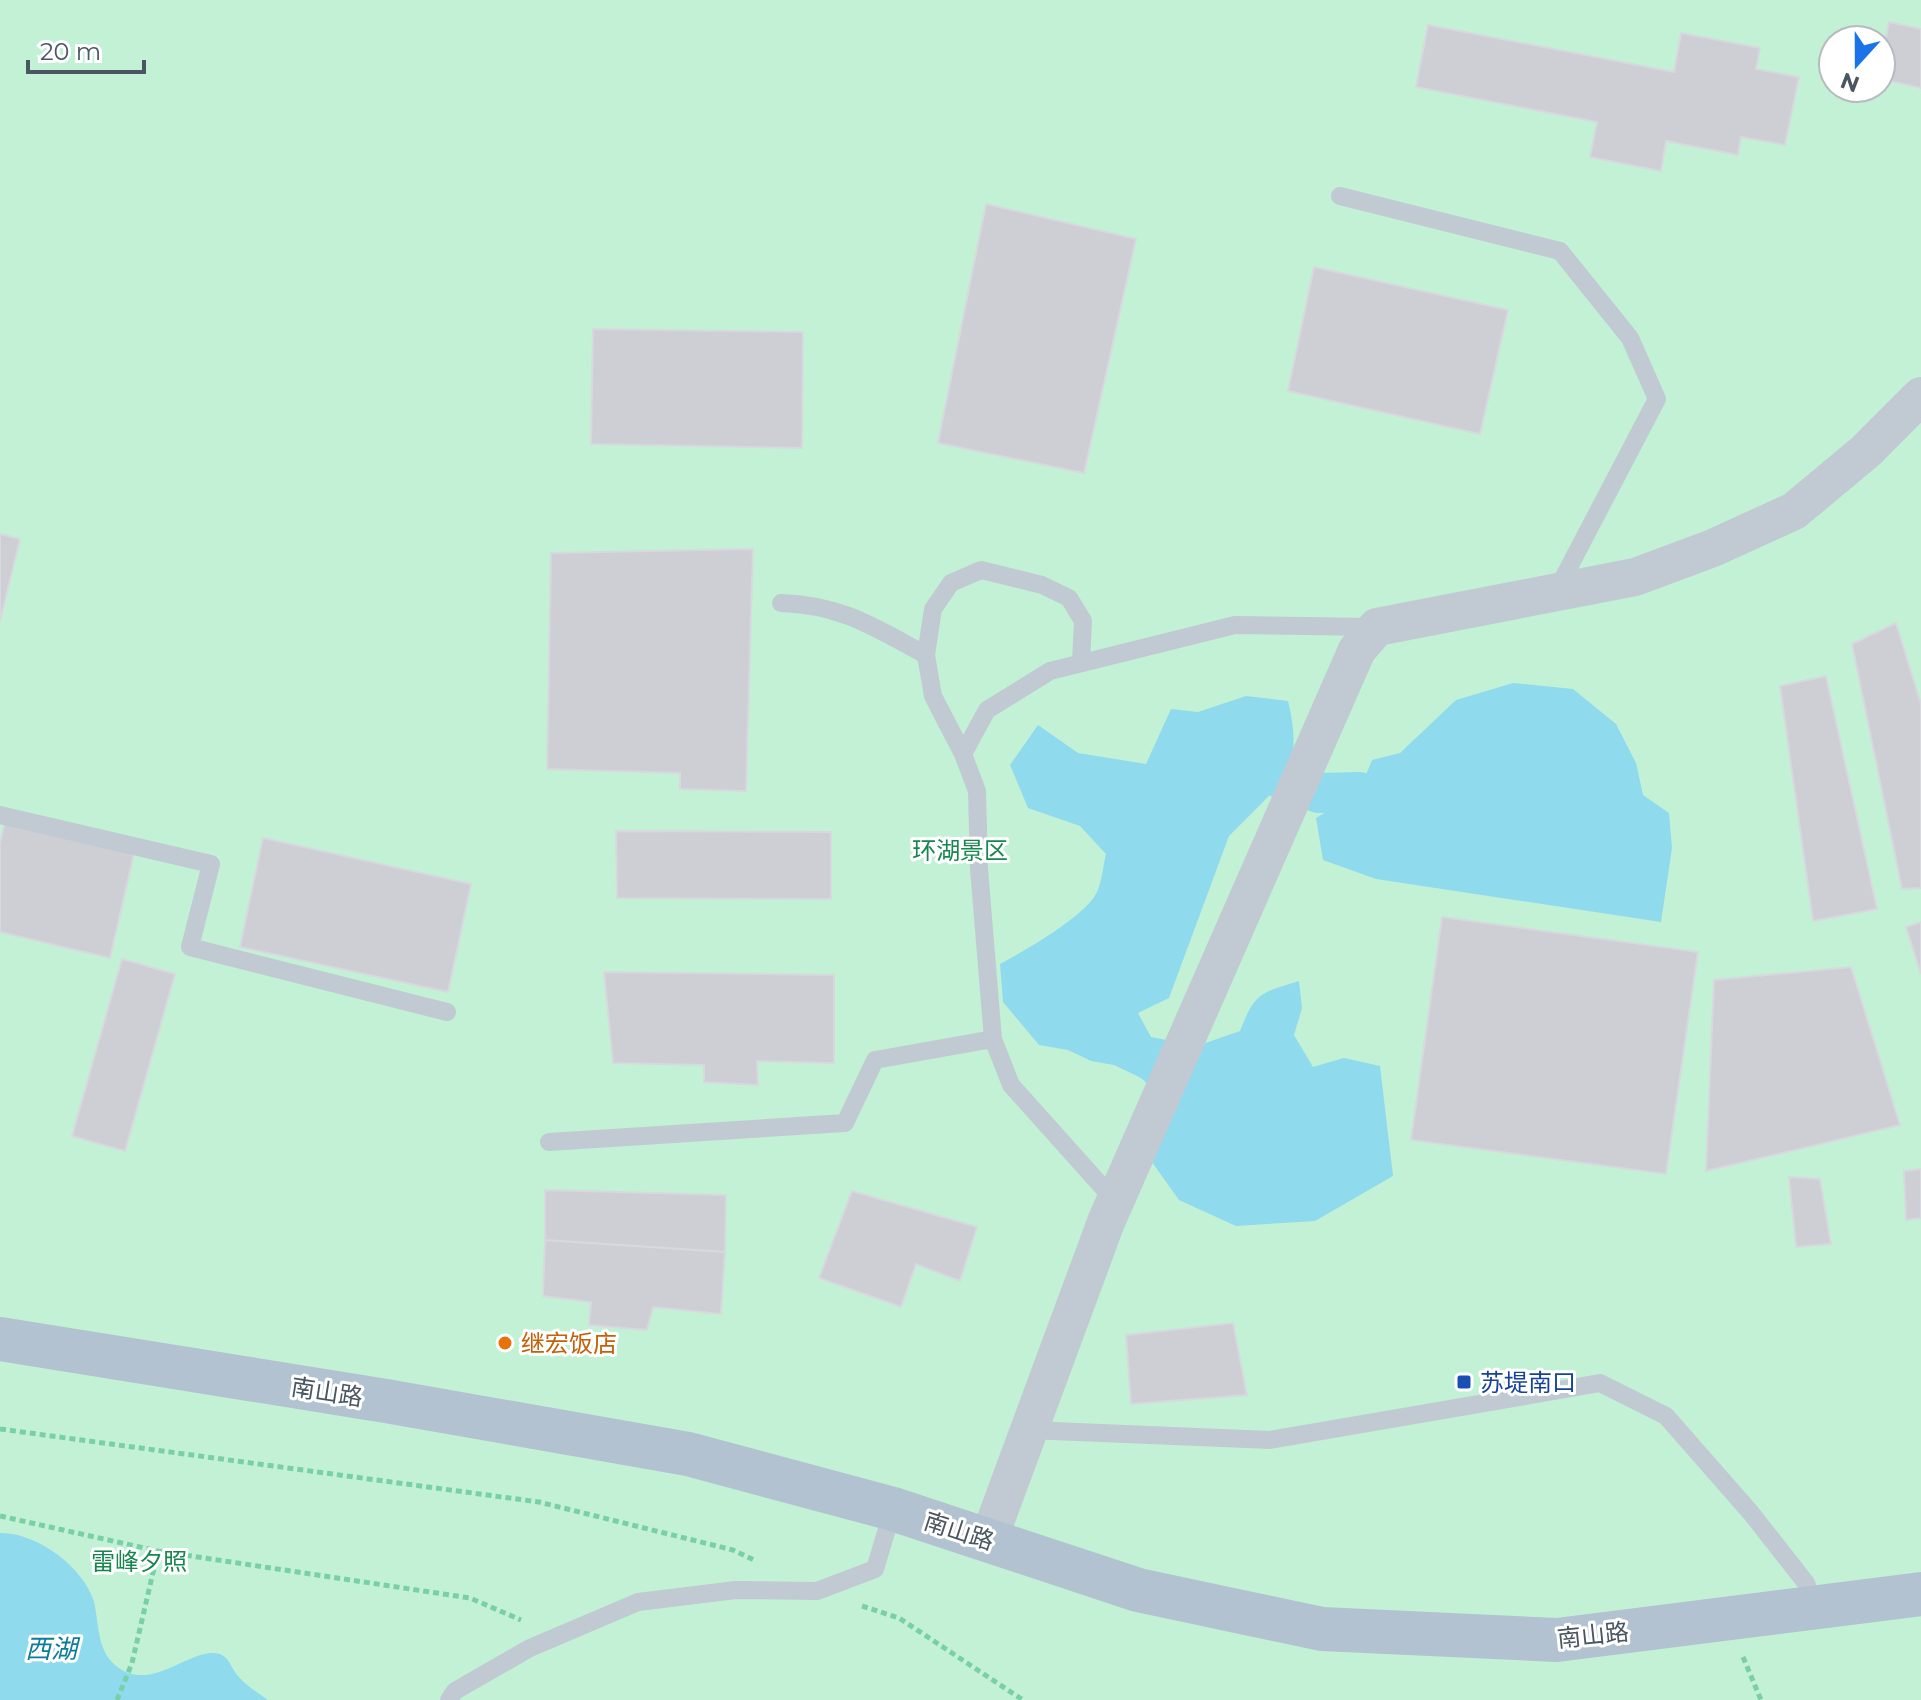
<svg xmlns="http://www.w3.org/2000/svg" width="1921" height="1700" font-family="Montserrat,'Noto Sans SC',sans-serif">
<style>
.green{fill:#c3f1d5;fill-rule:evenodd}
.water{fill:#90daee}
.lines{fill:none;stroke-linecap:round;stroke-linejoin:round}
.canal{stroke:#90daee;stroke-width:40}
.building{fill:#cdcfd5;stroke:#d7d9de;stroke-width:2}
.path{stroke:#7ad0a6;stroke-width:5;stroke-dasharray:6 4;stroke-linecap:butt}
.service{stroke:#c1cad2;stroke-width:18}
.minor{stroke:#c1cad2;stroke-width:38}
.primary{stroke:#b3c2d1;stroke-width:44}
.food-dot{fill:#e8710a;stroke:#fff;stroke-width:3}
.transit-dot{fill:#1a4fb4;stroke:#fff;stroke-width:3}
.labels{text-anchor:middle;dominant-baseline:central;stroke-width:6;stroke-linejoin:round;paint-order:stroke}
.park-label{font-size:24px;fill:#17864f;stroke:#fff}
.food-label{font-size:24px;fill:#c56008;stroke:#fff;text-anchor:start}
.transit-label{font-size:24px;fill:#164399;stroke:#fff;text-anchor:start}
.street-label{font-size:24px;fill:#4a5661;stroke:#fff}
.water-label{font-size:26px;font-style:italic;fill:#0c7c9b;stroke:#fff}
</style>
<rect width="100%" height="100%" fill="#f5f3f3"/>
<path class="green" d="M0,0H1921V1700H0ZM1833,40H1881V88H1833Z"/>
<path class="water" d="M1513,683L1573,689L1616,724L1636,763L1643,795L1669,813L1672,848L1661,922L1376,879L1323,860L1316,818L1359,792L1372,760L1400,753L1456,700Z
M1246,696L1288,701C1295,729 1297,754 1284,781L1229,836L1169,998L1138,1013L1151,1037L1197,1046L1240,1031C1255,993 1260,993 1299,981L1302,1008L1294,1035L1313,1067L1344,1058L1380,1066L1393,1176L1315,1221L1236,1226L1179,1200L1144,1151L1165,1100L1141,1078L1114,1065L1091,1061L1068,1050L1039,1045L1003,1002L1000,964C1024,951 1086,916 1097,892C1102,881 1103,866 1106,854L1080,826L1028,808L1010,765L1038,725L1078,753L1146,764L1171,709L1198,712Z
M0,1533C36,1532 84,1567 94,1602C99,1623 97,1650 115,1665C151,1696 191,1645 220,1654C229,1658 230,1665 235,1672C243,1684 257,1692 268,1700H0Z"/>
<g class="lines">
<path class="canal" d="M1284,781L1319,793L1359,792"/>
</g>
<path class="building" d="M1889,22L1921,29V88L1881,79V60Z
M1428,25L1674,72L1681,33L1760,48L1756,69L1799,77L1785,145L1741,137L1738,155L1666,141L1661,171L1590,157L1597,122L1416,87Z
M986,204L1136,239L1084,473L938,443Z
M1314,267L1508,310L1480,434L1288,391Z
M593,329L803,332L802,448L591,444Z
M0,534L20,539L0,621Z
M753,549L746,791L680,789V773L547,769L551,553Z
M1896,623L1921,704V888L1902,889L1852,644Z
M1826,676L1877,909L1813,921L1780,686Z
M6,818L135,849L110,958L0,932V843Z
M616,831L831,832V899L617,898Z
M263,838L471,884L448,992L240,947Z
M1442,917L1698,952L1666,1174L1411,1140Z
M1921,922V974L1906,927Z
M122,959L175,974L125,1151L72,1136Z
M1851,967L1900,1125L1706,1171L1714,980Z
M604,972L834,975V1063L757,1061L758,1085L704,1082V1065L613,1063Z
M1921,1169V1218L1906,1220L1904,1171Z
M1789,1177L1820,1179L1831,1244L1796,1247Z
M545,1190L726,1195L725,1252L545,1240Z
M852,1191L977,1227L960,1281L916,1264L901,1307L819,1278Z
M545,1240L725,1252L721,1314L653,1307L647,1330L589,1325L591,1302L543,1296Z
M1233,1323L1247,1395L1131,1404L1126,1335Z"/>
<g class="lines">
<path class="path" d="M0,1429L539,1502L733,1550L754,1560
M0,1516L158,1551L470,1598L521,1620
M862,1606L899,1618L1023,1700
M1743,1657L1761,1700
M117,1700L132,1663L158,1551"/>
<path class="service" d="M1340,196L1560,251L1630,338L1657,399L1557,590
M781,603C842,605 874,627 926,655
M963,754L933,696L926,655L933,609L951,583L981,570L1042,585L1069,598L1083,621L1081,663
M0,815L211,864L190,947L447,1012
M549,1142L845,1123L875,1060L993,1039
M1115,1201L1011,1085L993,1039L979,869L977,791L963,754L987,710L1050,671L1235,625L1375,627
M1029,1430L1270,1440L1600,1383L1666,1416L1751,1513L1806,1583L1815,1607
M449,1700L455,1691L530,1648L638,1602L736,1590L817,1591L875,1569L893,1509"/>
<path class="minor" d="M988,1541L1106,1222L1357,650L1377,627L1635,577L1713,548L1794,511L1866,451L1921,396"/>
<path class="primary" d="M0,1339L386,1401L688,1454L893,1509L1138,1590L1322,1629L1557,1640L1921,1594"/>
</g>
<circle class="food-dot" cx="505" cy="1343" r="8"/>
<rect class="transit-dot" x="1456" y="1374" width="16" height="16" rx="4"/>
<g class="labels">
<g class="park-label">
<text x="960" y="850">环湖景区</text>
<text x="139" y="1561">雷峰夕照</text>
</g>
<g class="food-label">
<text x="521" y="1343">继宏饭店</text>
</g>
<g class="transit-label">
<text x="1480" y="1382">苏堤南口</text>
</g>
<g class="street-label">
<text transform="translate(327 1392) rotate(9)">南山路</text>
<text transform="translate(959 1531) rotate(18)">南山路</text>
<text transform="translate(1593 1635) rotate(-6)">南山路</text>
</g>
<g class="water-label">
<text x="51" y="1649">西湖</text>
</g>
</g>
<g transform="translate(1857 64) rotate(201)"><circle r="38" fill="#ffffff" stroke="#b7bbc0" stroke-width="2"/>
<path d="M0-6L14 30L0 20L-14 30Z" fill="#1a73e8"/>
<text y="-12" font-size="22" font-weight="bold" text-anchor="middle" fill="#4a5661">N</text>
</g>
<path d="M28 60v12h116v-12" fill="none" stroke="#4a5661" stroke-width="4"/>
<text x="40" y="60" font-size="24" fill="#4a5661" stroke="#ffffff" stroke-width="6" paint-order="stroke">20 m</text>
</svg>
